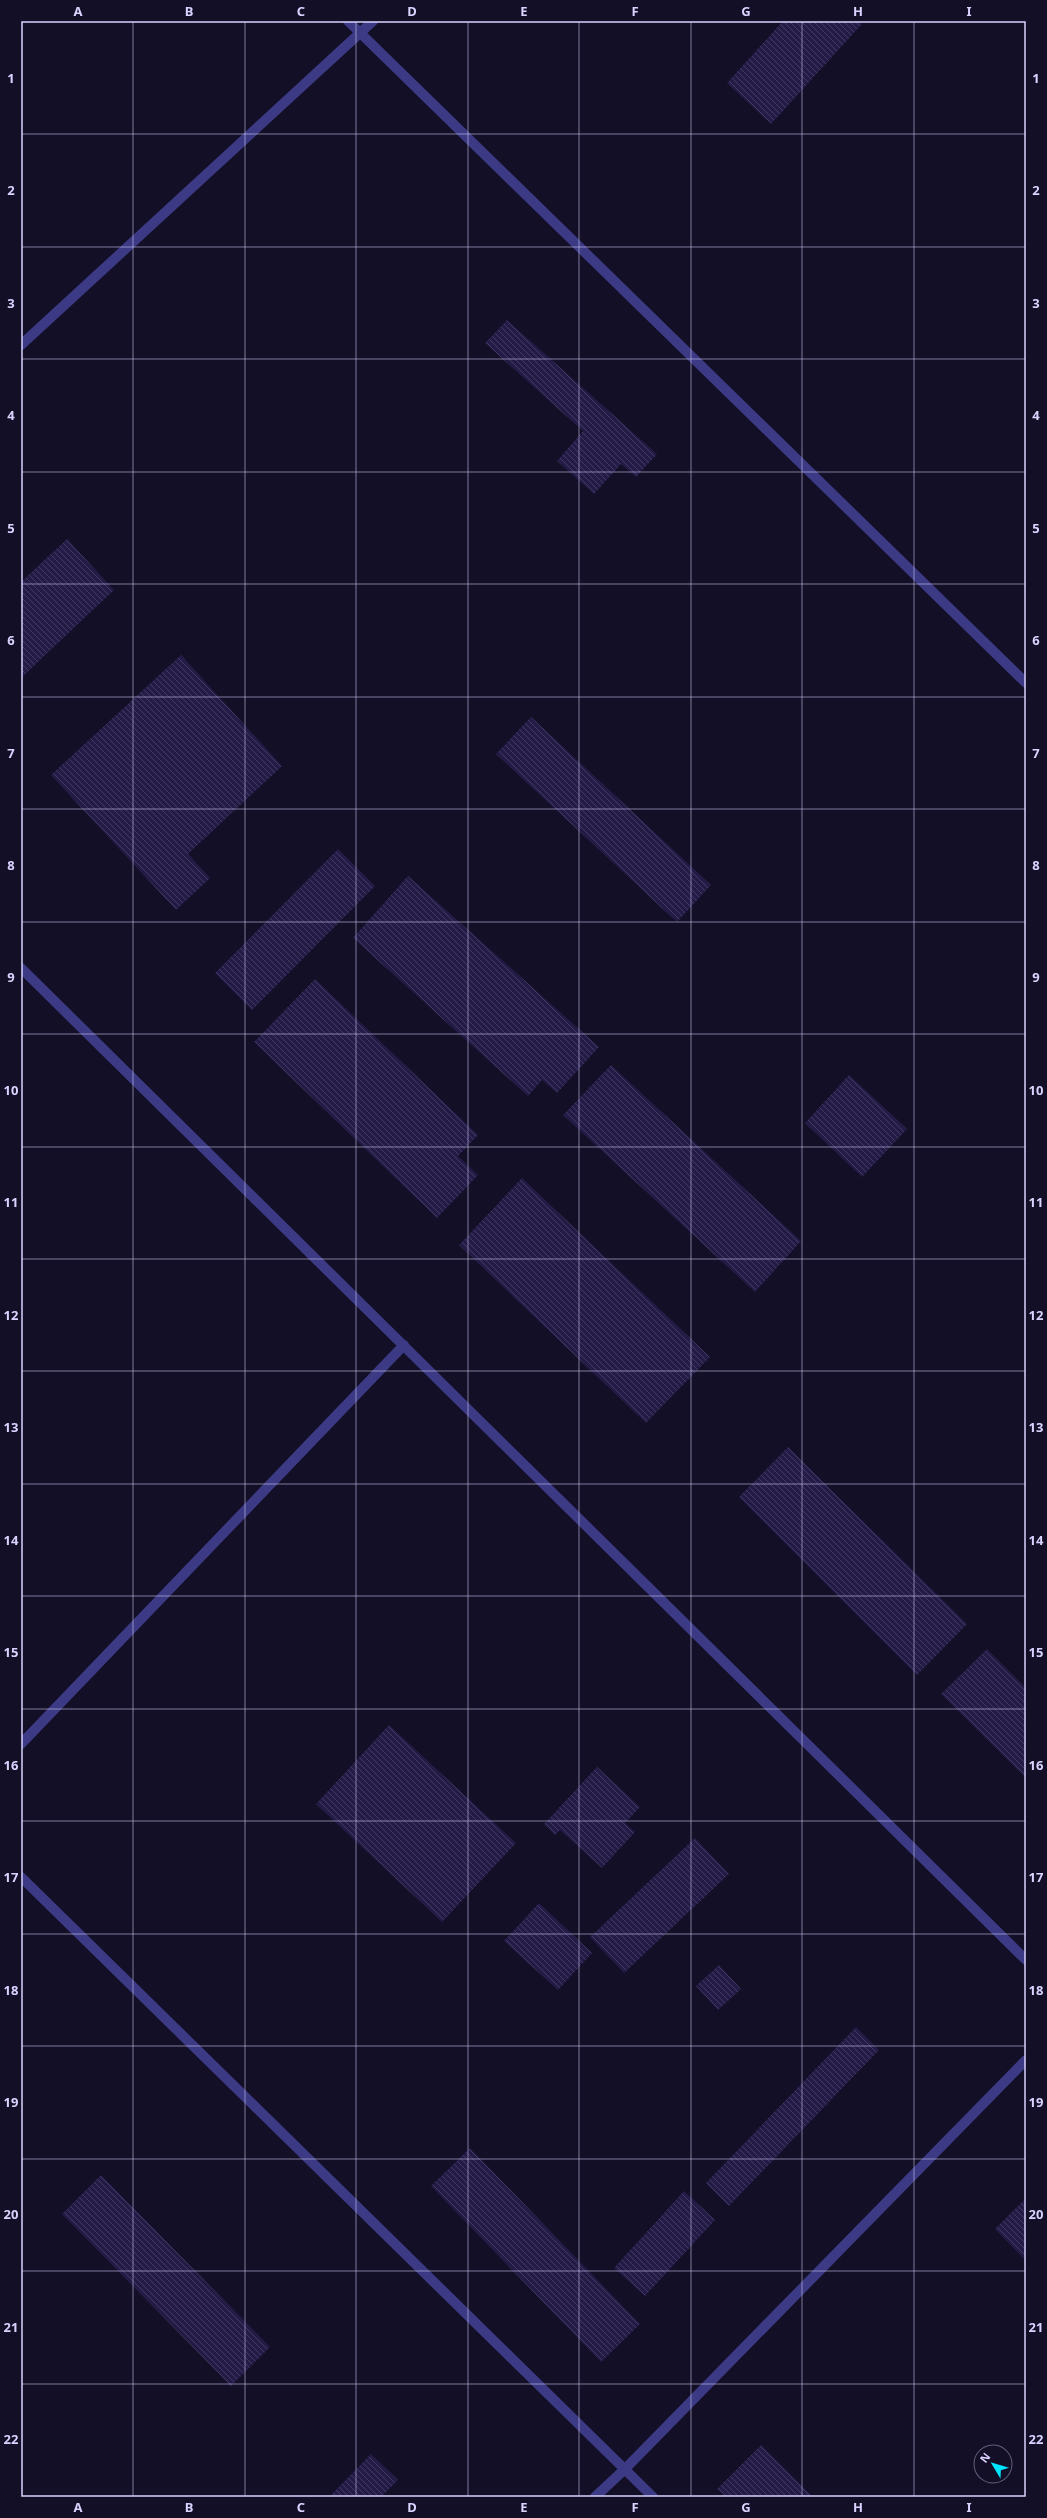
<svg xmlns="http://www.w3.org/2000/svg" width="1047" height="2518" font-family="'Noto Sans',sans-serif">
<style>
.building{fill:url(#building-back-hatch)}
.lines{fill:none;stroke-linecap:round;stroke-linejoin:round}
.minor{stroke:#3d3a85;stroke-width:10}
.grid{fill:none;stroke:#d9d4ff;stroke-width:1;stroke-opacity:0.55}
.neatline{fill:none;stroke:#d9d4ff;stroke-width:1.5}
.grid-label{font-size:13px;text-anchor:middle;font-weight:bold;fill:#d9d4ff}
</style>
<defs>
<pattern id="building-back-hatch" width="6" height="6" patternUnits="userSpaceOnUse"><rect width="6" height="6" fill="#241b47"/><path d="M-1 5l2 2M0 0l6 6M5-1l2 2" fill="none" stroke="#433b63"/></pattern>
</defs>
<rect width="100%" height="100%" fill="#130f26"/>
<path class="building" d="M783,21H859L862,24L771,124L727,83Z
M507,320L657,454L636,477L621,464L594,494L557,461L583,431L485,343Z
M67,539L114,590L21,678V582Z
M181,655L282,766L188,854L210,878L176,910L51,775Z
M531,717L711,885L677,922L496,754Z
M338,849L375,886L252,1010L215,973Z
M408,876L599,1047L557,1093L542,1080L528,1096L353,938Z
M315,979L478,1135L458,1156L478,1175L437,1218L254,1042Z
M611,1065L801,1241L755,1292L563,1115Z
M849,1075L907,1129L862,1177L805,1123Z
M522,1178L710,1357L646,1423L459,1245Z
M788,1447L967,1624L917,1675L739,1497Z
M987,1649L1026,1688V1778L941,1694Z
M389,1725L516,1843L442,1922L316,1804Z
M597,1767L640,1807L625,1823L635,1832L602,1868L560,1830L555,1835L544,1824Z
M695,1838L729,1874L624,1973L590,1937Z
M539,1903L592,1953L558,1990L504,1941Z
M719,1965L741,1989L718,2010L696,1986Z
M856,2027L879,2050L729,2206L706,2183Z
M470,2148L640,2324L601,2362L431,2186Z
M101,2175L270,2347L231,2386L62,2214Z
M684,2191L715,2220L645,2296L614,2268Z
M1026,2198V2261L995,2229Z
M761,2445L813,2497H726L717,2489Z
M371,2454L398,2480L381,2497H329Z"/>
<g class="lines">
<path class="minor" d="M348,21L1026,683
M21,345L373,21
M21,968L1026,1960
M21,1744L404,1345
M21,1877L653,2497
M595,2497L625,2469L1026,2060"/>
</g>
<path class="grid" d="M133,21V2497M245,21V2497M356,21V2497M468,21V2497M579,21V2497M691,21V2497M802,21V2497M914,21V2497M21,134H1026M21,247H1026M21,359H1026M21,472H1026M21,584H1026M21,697H1026M21,809H1026M21,922H1026M21,1034H1026M21,1147H1026M21,1259H1026M21,1371H1026M21,1484H1026M21,1596H1026M21,1709H1026M21,1821H1026M21,1934H1026M21,2046H1026M21,2159H1026M21,2271H1026M21,2384H1026"/>
<rect width="1047" height="2518" fill="none" stroke="#130f26" stroke-width="44"/>
<g transform="translate(993 2464) rotate(308)"><circle r="19" fill="#130f26" stroke="#625e7d"/>
<path d="M0-3L7 15L0 10L-7 15Z" fill="#00e5ff"/>
<text y="-6" font-size="11" font-weight="bold" text-anchor="middle" fill="#d9d4ff">N</text>
</g>
<rect x="22" y="22" width="1003" height="2474" class="neatline"/>
<g class="grid-label">
<text x="78" y="16">A</text>
<text x="189" y="16">B</text>
<text x="301" y="16">C</text>
<text x="412" y="16">D</text>
<text x="524" y="16">E</text>
<text x="635" y="16">F</text>
<text x="746" y="16">G</text>
<text x="858" y="16">H</text>
<text x="969" y="16">I</text>
<text x="11" y="83">1</text>
<text x="1036" y="83">1</text>
<text x="11" y="195">2</text>
<text x="1036" y="195">2</text>
<text x="11" y="308">3</text>
<text x="1036" y="308">3</text>
<text x="11" y="420">4</text>
<text x="1036" y="420">4</text>
<text x="11" y="533">5</text>
<text x="1036" y="533">5</text>
<text x="11" y="645">6</text>
<text x="1036" y="645">6</text>
<text x="11" y="758">7</text>
<text x="1036" y="758">7</text>
<text x="11" y="870">8</text>
<text x="1036" y="870">8</text>
<text x="11" y="982">9</text>
<text x="1036" y="982">9</text>
<text x="11" y="1095">10</text>
<text x="1036" y="1095">10</text>
<text x="11" y="1207">11</text>
<text x="1036" y="1207">11</text>
<text x="11" y="1320">12</text>
<text x="1036" y="1320">12</text>
<text x="11" y="1432">13</text>
<text x="1036" y="1432">13</text>
<text x="11" y="1545">14</text>
<text x="1036" y="1545">14</text>
<text x="11" y="1657">15</text>
<text x="1036" y="1657">15</text>
<text x="11" y="1770">16</text>
<text x="1036" y="1770">16</text>
<text x="11" y="1882">17</text>
<text x="1036" y="1882">17</text>
<text x="11" y="1995">18</text>
<text x="1036" y="1995">18</text>
<text x="11" y="2107">19</text>
<text x="1036" y="2107">19</text>
<text x="11" y="2219">20</text>
<text x="1036" y="2219">20</text>
<text x="11" y="2332">21</text>
<text x="1036" y="2332">21</text>
<text x="11" y="2444">22</text>
<text x="1036" y="2444">22</text>
<text x="78" y="2512">A</text>
<text x="189" y="2512">B</text>
<text x="301" y="2512">C</text>
<text x="412" y="2512">D</text>
<text x="524" y="2512">E</text>
<text x="635" y="2512">F</text>
<text x="746" y="2512">G</text>
<text x="858" y="2512">H</text>
<text x="969" y="2512">I</text>
</g>
</svg>
